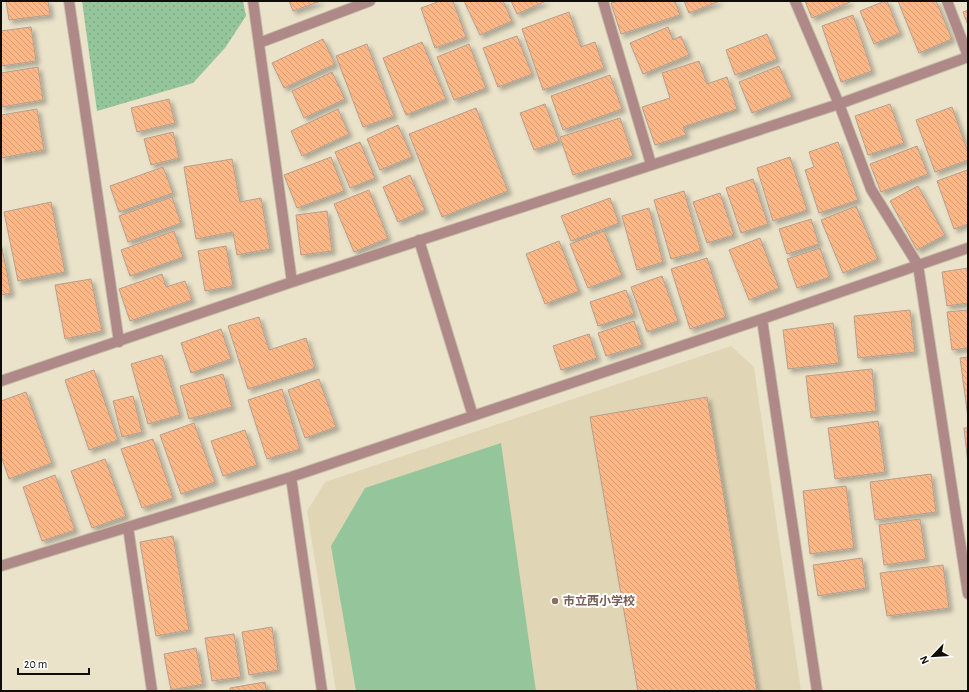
<svg xmlns="http://www.w3.org/2000/svg" width="969" height="692" font-family="'Alegreya Sans','Noto Sans JP',sans-serif">
<style>
.built{fill:#e0d6b6}
.grass{fill:#95c59b}
.park{fill:url(#park-dots)}
.building{fill:url(#building-back-hatch);stroke:#b59f90;filter:url(#shadow)}
.lines{fill:none;stroke-linecap:round;stroke-linejoin:round}
.minor-casing{stroke:#c7c1aa;stroke-width:12}
.minor{stroke:#af8988;stroke-width:10}
.education-dot{fill:#8d6e63;stroke:#fff;stroke-width:1.5}
.labels{text-anchor:middle;dominant-baseline:central;stroke-width:4;stroke-linejoin:round;paint-order:stroke}
.education-label{font-size:12px;font-weight:bold;fill:#785e54;stroke:#fff;text-anchor:start}
</style>
<defs>
<pattern id="park-dots" width="8" height="8" patternUnits="userSpaceOnUse"><rect width="8" height="8" fill="#95c59b"/><path d="M2 2h.1M6 6h.1" fill="none" stroke="#7fa884" stroke-width="1.8" stroke-linecap="round"/></pattern>
<pattern id="building-back-hatch" width="6" height="6" patternUnits="userSpaceOnUse"><rect width="6" height="6" fill="#fcb787"/><path d="M-1 5l2 2M0 0l6 6M5-1l2 2" fill="none" stroke="#d79c73"/></pattern>
<filter id="shadow"><feDropShadow dx="3.5" dy="3.5" stdDeviation="2" flood-color="#0004"/></filter>
</defs>
<rect width="100%" height="100%" fill="#eae3ca"/>
<path class="built" d="M731,346L754,367L801,691H336L307,511L325,482Z"/>
<path class="grass" d="M501,443L536,691H356L331,546L365,488Z"/>
<path class="park" d="M82,1H243L246,16L225,48L193,83L97,111Z"/>
<path class="building" d="M6,1H48L50,15L9,20Z
M289,1H321L293,11Z
M440,1H453L466,37L435,48L421,8Z
M464,1H503L512,21L480,35Z
M511,1H546L517,14Z
M618,1H675L680,15L621,34L611,3Z
M684,1H720L689,13Z
M805,1H850V2L812,18Z
M885,1H887L900,33L874,44L860,11Z
M898,1H936L952,39L919,53Z
M968,10V25L963,12Z
M569,12L581,47L595,42L604,68L543,90L522,29Z
M853,15L872,71L841,82L822,26Z
M31,27L36,61L1,66V31Z
M668,27L673,40L681,36L689,55L643,74L630,43Z
M767,34L777,59L735,75L726,50Z
M517,36L532,74L498,87L483,48Z
M323,39L335,64L284,88L272,63Z
M422,42L446,99L406,115L383,58Z
M367,44L394,116L363,127L336,56Z
M469,44L486,88L454,100L437,57Z
M699,61L707,84L727,77L737,109L683,127L686,135L655,145L642,107L670,98L662,73Z
M779,66L792,97L752,113L739,82Z
M38,67L43,100L1,107V73Z
M332,72L345,99L304,118L292,91Z
M610,75L622,109L563,130L551,96Z
M169,99L175,123L137,132L131,108Z
M545,104L559,141L534,150L520,113Z
M890,104L904,143L868,155L855,116Z
M952,107L968,152V160L935,172L916,120Z
M476,108L508,191L442,217L409,134Z
M37,109L44,150L1,158V115Z
M338,109L349,134L302,156L291,131Z
M620,118L633,156L573,175L560,137Z
M398,125L412,157L380,170L367,139Z
M173,132L179,158L151,165L144,139Z
M360,142L375,178L350,188L335,152Z
M838,142L858,200L819,213L805,170L814,167L809,152Z
M917,146L928,174L881,192L870,164Z
M331,157L344,191L297,208L284,175Z
M790,157L807,210L773,221L757,168Z
M232,159L240,202L261,198L270,249L237,255L233,232L196,239L184,167Z
M163,167L173,193L119,212L110,186Z
M967,170L968,174V224L954,229L937,181Z
M410,175L425,210L398,222L383,187Z
M753,179L768,224L741,233L726,188Z
M918,186L945,235L917,250L890,201Z
M369,190L388,238L354,252L334,204Z
M684,191L701,251L671,259L654,200Z
M720,193L734,235L707,243L693,202Z
M172,197L181,223L128,242L119,216Z
M610,198L619,223L571,241L561,216Z
M51,202L65,272L18,281L4,212Z
M856,206L878,259L843,273L821,220Z
M649,208L663,262L637,270L622,216Z
M327,211L332,251L301,255L296,215Z
M811,219L819,244L787,254L779,229Z
M174,231L183,257L130,276L121,250Z
M604,231L622,275L588,288L570,244Z
M760,238L779,288L749,300L729,250Z
M559,241L579,291L545,304L526,254Z
M1,243L11,293L1,295Z
M226,246L233,286L205,291L198,251Z
M820,248L830,277L797,288L787,259Z
M707,258L726,317L690,329L671,269Z
M968,268V303L947,306L942,272Z
M162,274L166,287L185,281L192,300L130,321L119,289Z
M662,276L678,321L647,332L631,287Z
M91,279L102,331L65,339L55,285Z
M626,290L634,314L598,326L590,302Z
M910,310L915,352L858,358L854,316Z
M968,310V348L952,350L947,312Z
M259,317L269,350L306,338L315,368L248,389L228,326Z
M634,321L642,345L606,356L598,333Z
M833,323L839,363L788,369L783,330Z
M221,329L231,359L191,373L181,343Z
M589,334L597,358L561,370L553,346Z
M162,355L180,415L148,424L131,364Z
M968,357V418L960,358Z
M872,369L876,411L811,418L806,376Z
M94,370L118,440L89,450L65,380Z
M223,374L232,407L189,419L180,386Z
M319,379L336,427L305,438L288,390Z
M282,389L300,449L267,459L248,400Z
M26,392L52,463L9,479L1,456V401Z
M133,396L142,432L122,437L113,401Z
M707,397L757,691H638L590,417Z
M878,421L885,472L835,479L828,428Z
M194,423L215,482L181,494L160,435Z
M964,428H968V464Z
M245,430L257,465L223,476L211,441Z
M153,439L173,498L142,508L121,449Z
M105,459L126,516L92,528L71,471Z
M931,474L936,512L875,520L870,482Z
M55,475L75,530L42,541L23,487Z
M846,486L854,548L810,554L803,491Z
M920,519L926,559L884,565L879,525Z
M173,536L189,630L156,636L140,542Z
M862,558L866,588L818,596L813,565Z
M943,565L949,608L887,616L880,573Z
M272,627L278,670L249,675L242,632Z
M234,634L241,677L212,681L205,638Z
M196,648L203,684L171,690L164,654Z
M265,682L266,691H230V688Z"/>
<g class="lines">
<g class="minor-casing">
<path id="minor" d="M69,1L119,342
M253,1L292,282
M603,1L651,164
M795,1L839,104L871,189L918,265L968,594
M947,1L968,56
M259,43L370,1
M419,240L473,416
M762,319L817,691
M1,381L292,282L839,104L968,57
M291,477L322,691
M128,527L152,691
M1,566L291,477L762,319L968,248"/>
</g>
<use href="#minor" class="minor"/>
</g>
<circle class="education-dot" cx="555" cy="601" r="4"/>
<g class="labels">
<g class="education-label">
<text x="563" y="601">市立西小学校</text>
</g>
</g>
<rect width="969" height="692" fill="none" stroke="#0f0d05" stroke-width="4"/>
<g transform="translate(933 656) rotate(245)" stroke="#ffffff" stroke-width="3" paint-order="stroke">
<path d="M0-3L7 15L0 10L-7 15Z" fill="#0f0d05"/>
<text y="-6" font-size="11" font-weight="bold" text-anchor="middle" fill="#0f0d05">N</text>
</g>
<path d="M18 668v6h71v-6" fill="none" stroke="#0f0d05" stroke-width="2"/>
<text x="24" y="668" font-size="12" fill="#0f0d05" stroke="#ffffff" stroke-width="3" paint-order="stroke">20 m</text>
</svg>
